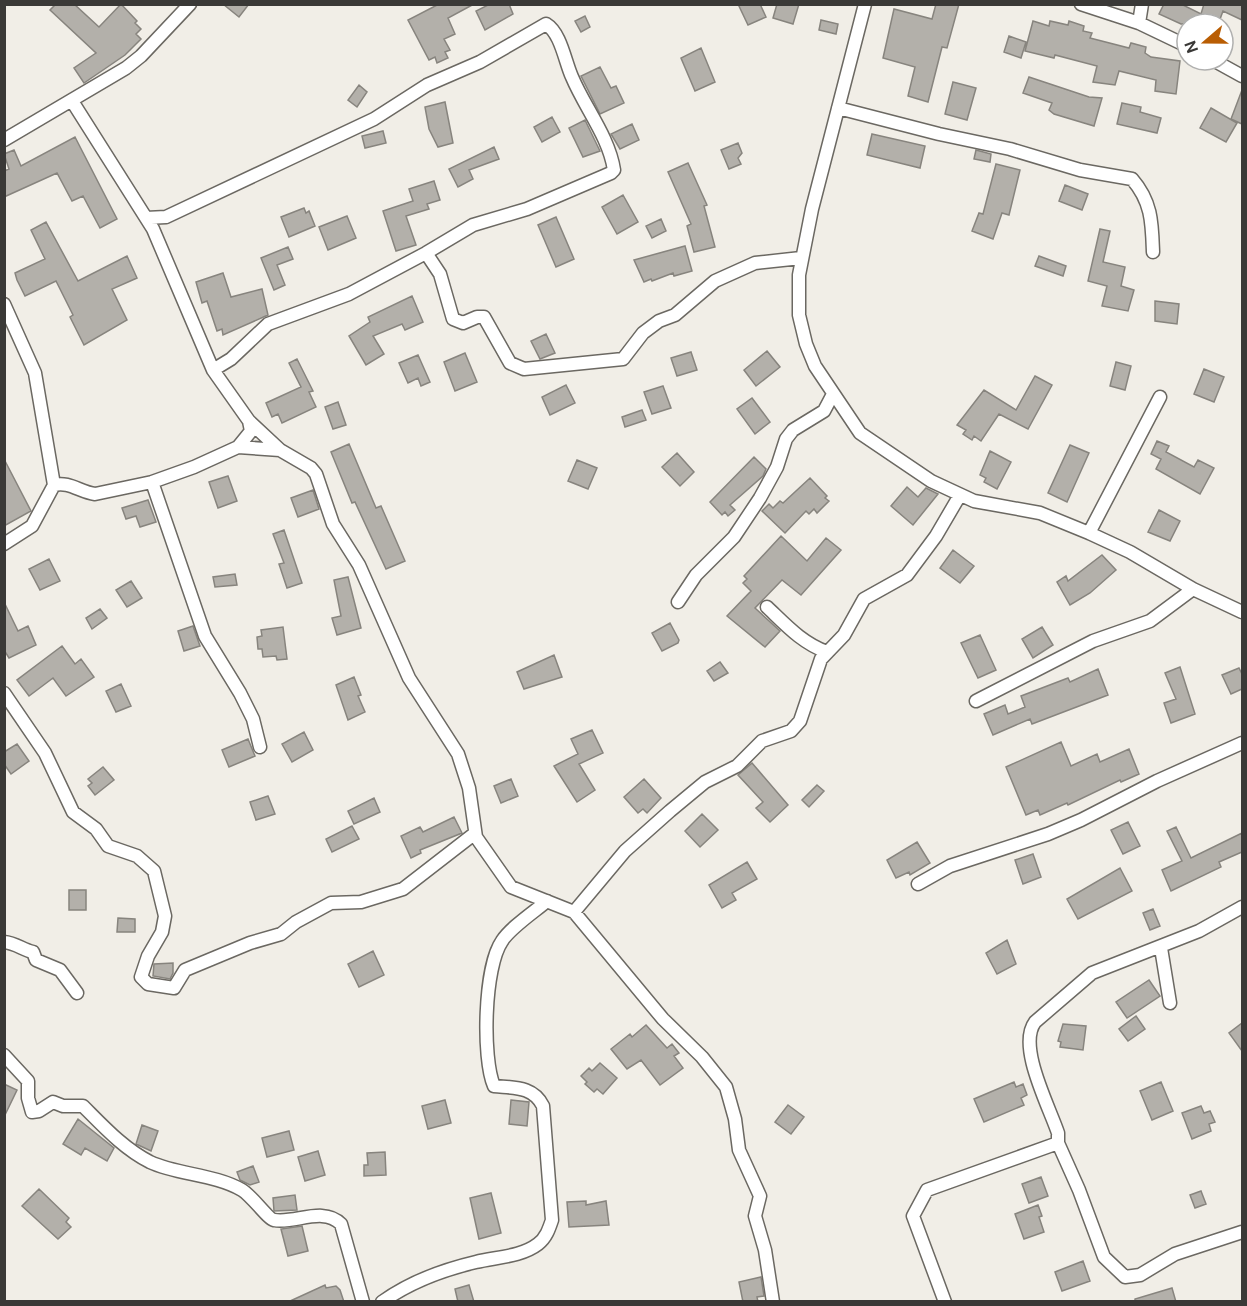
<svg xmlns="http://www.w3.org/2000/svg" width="1247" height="1306" font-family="'DM Sans',sans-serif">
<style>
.building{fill:#b3b0aa;stroke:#87847e;stroke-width:1.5}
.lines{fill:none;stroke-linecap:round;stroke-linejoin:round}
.street-casing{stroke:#6b6862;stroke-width:15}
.street{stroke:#fff;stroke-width:12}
</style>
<rect width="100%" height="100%" fill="#f1eee7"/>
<path class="building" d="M56,4H74L99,27L121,4L137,21L135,23L141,29L136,34L141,39L125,55L84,83L74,68L96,53L50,10Z
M223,4H249L239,17Z
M439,4H474L448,18L455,34L444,39L450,50L445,52L448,58L437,63L435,57L429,60L408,20Z
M490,4H509L513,14L485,30L476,11Z
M738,4H760L766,17L748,25Z
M777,4H799L793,24L773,18Z
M936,4H959L947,48L942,47L928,102L908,96L915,67L883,58L894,9L932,19Z
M1164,4H1181L1201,14L1204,4H1242V20L1223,11L1219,22L1223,24H1181L1159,14Z
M585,16L590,27L581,32L575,21Z
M821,20L838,24L836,34L819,30Z
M1033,21L1049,26L1050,21L1068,25L1069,21L1084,26L1083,31L1092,33L1090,38L1129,48L1131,43L1146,47L1145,53L1151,57L1180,61L1176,94L1155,91L1156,80L1119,71L1115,85L1093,82L1097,66L1055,55L1054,58L1025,51Z
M1009,36L1026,42L1021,58L1004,52Z
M701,48L715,82L695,91L681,58Z
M600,67L611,88L616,86L624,103L600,114L581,76Z
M1029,77L1089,97L1102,98L1094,126L1054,114L1049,110L1052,103L1023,93Z
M953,82L976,88L967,120L945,114Z
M359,85L367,92L357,107L348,100Z
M1242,90V124L1231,119Z
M445,102L453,143L438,147L429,129L425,107Z
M1122,103L1141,107L1140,112L1161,118L1157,133L1117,124Z
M1211,108L1237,123L1226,142L1200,128Z
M552,117L560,132L542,142L534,127Z
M585,120L600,151L583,157L569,128Z
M632,124L639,140L620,149L611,134Z
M383,131L386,143L365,148L362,136Z
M872,134L925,146L920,168L867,155Z
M75,137L117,219L100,228L83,196L72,201L57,173L4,197V171L9,169L4,154L14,150L21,166Z
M738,143L742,153L738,158L741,164L729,169L721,150Z
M494,147L499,159L469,170L473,179L458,187L449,169Z
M976,150L991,154L990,162L974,159Z
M688,163L707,205L704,206L715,247L694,252L687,226L691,224L668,172Z
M996,164L1020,170L1009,215L1002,213L993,239L972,231L979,213L983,214Z
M434,181L440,200L427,204L429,209L406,216L416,245L396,251L383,211L413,201L409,189Z
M1065,185L1088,194L1082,210L1059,201Z
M623,195L638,222L617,234L602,207Z
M304,208L306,213L309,211L315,226L289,237L281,217Z
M347,216L356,238L328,250L319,227Z
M556,217L574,259L556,267L538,225Z
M661,219L666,231L652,238L646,226Z
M46,222L78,281L127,256L137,278L112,289L127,320L84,345L70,317L73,315L56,281L25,296L17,280L15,273L45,259L31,230Z
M1100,229L1110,231L1103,262L1125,267L1121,286L1134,290L1128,311L1102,306L1107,286L1088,281Z
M685,246L692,271L674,276L673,273L652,281L651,279L644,282L634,260Z
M288,247L293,259L277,265L285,285L274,290L261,258Z
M1039,256L1066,266L1063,276L1035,266Z
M223,273L231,297L262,289L268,315L223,335L222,329L217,331L207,301L202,303L196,282Z
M412,296L423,322L405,330L402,324L373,336L384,354L366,365L349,336L370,322L368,317Z
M1155,301L1179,304L1177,324L1155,321Z
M546,334L555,353L540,359L531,341Z
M767,351L780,367L756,386L744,370Z
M691,352L697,370L677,376L671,358Z
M465,353L477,382L455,391L444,362Z
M418,355L430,382L421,386L418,378L408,383L399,363Z
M297,359L313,391L309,392L316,407L282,423L278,414L272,417L266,403L301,387L289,363Z
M1116,362L1131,366L1125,390L1110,386Z
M1204,369L1224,377L1214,402L1194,394Z
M1035,376L1052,385L1028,429L999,414L981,441L974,436L972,440L963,434L966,430L957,425L984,390L1016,410Z
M566,385L575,403L550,415L542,397Z
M663,386L671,408L652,414L644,392Z
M752,398L770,422L755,434L737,409Z
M338,402L346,425L333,429L325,407Z
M642,410L646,420L625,427L622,417Z
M1157,441L1169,446L1166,452L1194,467L1198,460L1214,468L1200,494L1156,469L1161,459L1151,454Z
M349,444L376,508L381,506L405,561L386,569L355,502L352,503L331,452Z
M1070,445L1089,453L1067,502L1048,493Z
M990,451L1011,462L997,489L984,482L986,478L980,475Z
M677,453L694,472L680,486L662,467Z
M754,457L766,469L763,476L730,505L735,510L728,516L725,512L722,515L710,502Z
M4,459L31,511L4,526Z
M577,460L597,468L588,489L568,481Z
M228,476L237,501L218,508L209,482Z
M810,478L827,496L825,498L829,501L817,513L814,509L809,514L806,511L785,533L762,511L769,504L773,508L780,501L783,503Z
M907,487L918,497L926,488L938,494L913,525L891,506Z
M313,490L319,509L298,517L291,498Z
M148,500L156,522L140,527L136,516L126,519L122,508Z
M1159,510L1180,521L1170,541L1148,532Z
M284,530L302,583L287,588L279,564L284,563L273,534Z
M781,536L807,561L826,538L841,550L801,595L782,580L755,608L780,631L765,647L727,616L751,591L743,583L747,579L744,576Z
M953,550L974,566L960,583L940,568Z
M1102,555L1116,570L1090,593L1070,605L1057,582L1066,576L1068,581Z
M49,559L60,581L40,590L29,569Z
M235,574L237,585L215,587L213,577Z
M348,577L361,628L337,635L332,618L341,616L334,580Z
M131,581L142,598L127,607L116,590Z
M4,602L18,631L28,626L36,645L9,658L4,650Z
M100,609L107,618L92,629L86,618Z
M670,623L679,640L678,643L662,651L652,633Z
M193,626L200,646L184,651L178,631Z
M283,627L287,659L277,660L276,656L263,657L262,649H258L257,637L262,636L261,630Z
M1042,627L1053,645L1033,658L1022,639Z
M980,635L996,670L978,678L961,643Z
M62,646L75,664L81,659L94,677L66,696L53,678L29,696L17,680Z
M554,655L562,677L524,689L517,672Z
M720,662L728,673L714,681L707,671Z
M1180,667L1195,714L1171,723L1164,703L1176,699L1165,673Z
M1239,668L1242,674V689L1231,694L1222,675Z
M1098,669L1108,695L1032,724L1030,719L993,735L984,714L1005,705L1008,714L1025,707L1021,696L1068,678L1070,682Z
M354,677L361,695L358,696L365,712L348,720L336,685Z
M121,684L131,706L116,712L106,691Z
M592,730L603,753L579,764L595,790L577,802L554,766L578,754L571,739Z
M304,732L313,750L292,762L282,744Z
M248,739L255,756L229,767L222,750Z
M1061,742L1071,766L1097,754L1100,762L1129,749L1139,774L1121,782L1120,780L1068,805L1067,803L1040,815L1038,810L1026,815L1006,767Z
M17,744L29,761L11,774L4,764V752Z
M752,763L788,805L770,822L756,808L763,802L738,775Z
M103,767L114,780L95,795L88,786L92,783L88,779Z
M511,779L518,796L501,803L494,786Z
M644,779L661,798L647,813L643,809L638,813L624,797Z
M817,785L824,791L809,807L802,800Z
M268,796L275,814L256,820L250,802Z
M374,798L380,812L354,824L348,811Z
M702,814L718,830L700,847L685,831Z
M454,817L462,833L420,850L421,853L411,858L401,836L420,827L423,832Z
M1128,822L1140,846L1123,854L1111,830Z
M352,826L359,839L332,852L326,839Z
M1176,827L1191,858L1242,833V852L1219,862L1221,867L1171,891L1162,870L1182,861L1167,831Z
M917,842L930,863L910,875L909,872L896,878L887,860Z
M1033,854L1041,877L1023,884L1015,860Z
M747,862L757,879L732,893L736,900L722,908L709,885Z
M1120,868L1132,891L1078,919L1067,899Z
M69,890H86V910H69Z
M1153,909L1160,926L1150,930L1143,913Z
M118,918L135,919V932H117Z
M1007,940L1016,964L997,974L986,953Z
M373,951L384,975L359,987L348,964Z
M173,963V973L170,979L153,976L154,964Z
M1149,980L1160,996L1127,1018L1116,1002Z
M1136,1016L1145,1029L1128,1041L1119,1029Z
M1242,1023V1051L1229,1033Z
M1063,1024L1086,1026L1083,1050L1060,1047L1061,1042L1058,1041Z
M646,1025L667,1048L672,1044L679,1053L674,1056L683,1068L660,1085L641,1060L627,1069L611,1049L630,1034L632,1037Z
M600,1063L617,1078L603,1094L597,1089L594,1092L585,1084L587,1082L581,1076L589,1068L592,1071Z
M1014,1082L1016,1087L1023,1084L1027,1095L1021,1098L1024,1105L984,1122L974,1099Z
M1161,1082L1173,1111L1152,1120L1140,1091Z
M4,1084L17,1090L4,1117Z
M445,1100L451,1123L428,1129L422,1106Z
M511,1100L529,1102L527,1126L509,1124Z
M788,1105L804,1117L791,1134L775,1122Z
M1201,1106L1204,1113L1210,1111L1215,1122L1209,1124L1211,1131L1192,1139L1182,1113Z
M78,1119L114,1148L107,1161L85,1148L81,1155L63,1144Z
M142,1125L158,1131L151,1151L136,1144Z
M289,1131L294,1150L267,1157L262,1138Z
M318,1151L325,1175L305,1181L298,1157Z
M385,1152L386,1175L364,1176V1165H368L367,1153Z
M253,1166L259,1182L250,1185L240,1180L237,1172Z
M1041,1177L1048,1196L1029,1203L1022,1184Z
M39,1189L69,1218L66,1222L71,1227L58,1239L22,1206Z
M1201,1191L1206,1204L1195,1208L1190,1195Z
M491,1193L501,1233L479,1239L470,1198Z
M295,1195L297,1210L274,1211L273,1198Z
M586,1201V1205L606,1201L609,1225L569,1227L567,1202Z
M1038,1205L1042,1216L1039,1217L1044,1232L1024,1239L1015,1214Z
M302,1226L308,1251L288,1256L281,1229Z
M1083,1261L1090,1281L1062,1291L1055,1272Z
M761,1277L764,1296L757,1297L758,1302H743L739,1282Z
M325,1285L326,1288L336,1286L340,1290L344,1302H288Z
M469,1285L474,1302H458L455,1289Z
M1172,1288L1176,1302H1135V1299Z"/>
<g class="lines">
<g class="street-casing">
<path id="street" d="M865,4L812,209L799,275V315L806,344L815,366L860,433L931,481L974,501L1040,513L1089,533L1130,552L1193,589L1242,612
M1081,4L1139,23L1187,46
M1139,23L1142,4
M1213,60L1242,76
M72,101L153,229L213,370L249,421L280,450L311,468L316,474L333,524L359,565L409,678L458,754L469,788L476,837L511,887L574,912L625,851L670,811L705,782L737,766L762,741L791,731L800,721L821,659L844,635L864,599L907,575L936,536L960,495
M838,108L939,134L1010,149L1080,170L1132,179C1152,202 1152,223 1153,252
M4,140L126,68L141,56L190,4
M146,218L166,217L374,119L427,85L480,62L546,24C561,33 565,62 572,77C585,108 609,137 614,170L611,173L527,209L473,225L426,253L349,294L268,324L231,359L213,370
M426,253L440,274L453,319L463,323L477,317H484L510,363L524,369L623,359L643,333L659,321L675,315L715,281L755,263L801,258
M4,304L35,373L54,485
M238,447L280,450
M152,482L205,636L240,693L253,719L260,747
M1089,533L1160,397
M4,544L32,526L54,485C69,481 80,492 95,494L152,482L194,467L238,447L251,431L249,421
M678,602L696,575L734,537L760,498L777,467L786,439L793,430L824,411L833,394
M767,607C786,625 802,643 827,652
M4,693L45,753L73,812L96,829L108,846L137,856L154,871L165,916L162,932L148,956L141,977L148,984L174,988L185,970L250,943L281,934L296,922L331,903L361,902L403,889L474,834
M976,701L1093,641L1150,621L1193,589
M918,884L950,866L1048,834L1081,820L1157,781L1242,743
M574,912L663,1019L702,1057L726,1087L735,1119L739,1150L760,1196L755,1216L765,1250L773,1302
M4,942C16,943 23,950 33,952L36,960L60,970L77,993
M1161,948L1170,1003
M4,1055L28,1081V1098L32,1112L39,1111L53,1102L63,1106H83C103,1126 124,1149 150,1162C178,1175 214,1174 242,1190C252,1196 268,1219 274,1220C295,1224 323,1206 341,1224L363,1302
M1058,1143L1079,1190L1104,1257L1125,1277L1140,1275L1175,1254L1242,1232
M382,1302C410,1282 442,1270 476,1262C496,1257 521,1257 538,1244C546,1238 549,1229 552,1220L543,1106C533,1086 514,1088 494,1086C482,1058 484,967 502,941C510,928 534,912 547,901
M945,1302L913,1216L927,1190L1058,1143V1133C1049,1106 1017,1046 1035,1022L1092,973L1199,931L1242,907"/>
</g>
<use href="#street" class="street"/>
</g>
<rect width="1247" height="1306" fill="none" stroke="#3a3937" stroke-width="12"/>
<g transform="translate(1205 42) rotate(250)"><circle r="28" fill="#ffffff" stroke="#b0b0af" stroke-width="1.5"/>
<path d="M0-4.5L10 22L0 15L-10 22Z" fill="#b95d03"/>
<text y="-9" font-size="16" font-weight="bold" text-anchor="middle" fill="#3a3937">N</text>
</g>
</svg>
